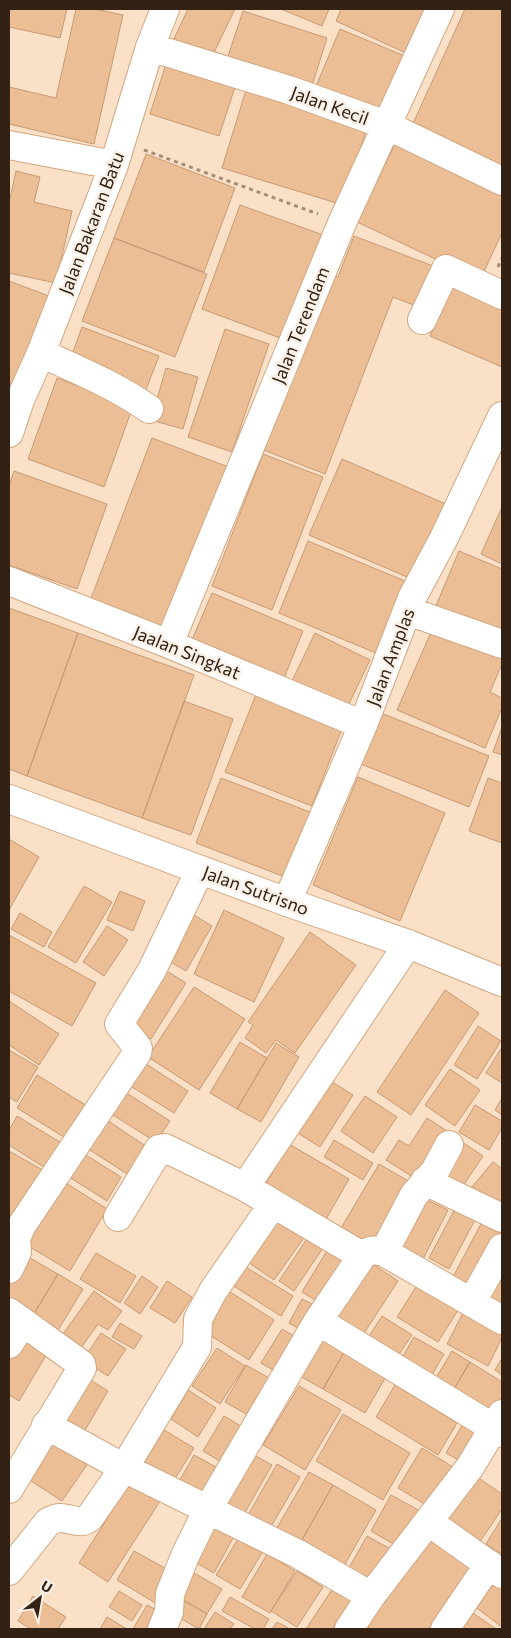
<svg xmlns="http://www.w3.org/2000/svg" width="511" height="1638" font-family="Commissioner,sans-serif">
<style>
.building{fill:#ebbe96;stroke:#c69b74}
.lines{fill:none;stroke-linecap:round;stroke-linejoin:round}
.minor-casing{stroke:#d2a780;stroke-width:30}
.major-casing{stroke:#d2a780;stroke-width:30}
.path{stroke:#a48d79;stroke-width:3;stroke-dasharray:4 4;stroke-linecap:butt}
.minor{stroke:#fff;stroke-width:28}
.major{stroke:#fff;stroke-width:28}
.labels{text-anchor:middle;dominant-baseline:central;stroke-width:5;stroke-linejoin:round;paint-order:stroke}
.street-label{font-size:18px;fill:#332213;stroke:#faf1e9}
</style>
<rect width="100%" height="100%" fill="#fbe0c8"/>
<path class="building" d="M9,9H67L60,38L9,27Z
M76,9H95L123,15L94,144L9,124V87L56,98Z
M188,9H235L209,63L171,45Z
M281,9H329L322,26Z
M341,9H426L406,53L336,21Z
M465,9H502V170L411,128Z
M243,11L327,38L310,92L225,65Z
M340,29L407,57L382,119L314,91Z
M167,61L236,84L219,136L150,114Z
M246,90L367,127L343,205L222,168Z
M398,138L502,187V233L480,280L357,222Z
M146,154L235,188L204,272L114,238Z
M16,171L40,177L34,202L72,211L56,283L9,273V203Z
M240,205L326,236L288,341L202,309Z
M354,236L441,269L426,310L393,297L325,474L261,449L329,273L338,277Z
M114,238L207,274L175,357L82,321Z
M454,280L502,301V367L430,336Z
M9,281L49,296L16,385L9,383Z
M82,327L159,356L145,392L69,363Z
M225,329L269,344L232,452L188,437Z
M166,368L198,377L183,429L151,420Z
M57,378L133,406L104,487L28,459Z
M152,438L231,468L170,631L90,601Z
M263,454L323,477L272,610L212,586Z
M342,459L446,504L414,580L309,535Z
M14,471L107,504L77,589L9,565V486Z
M502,507V564L481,554Z
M308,541L410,583L381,655L279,613Z
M459,551L502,569V636L435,608Z
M212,593L303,631L284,678L192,640Z
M9,608L78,633L27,776L9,769Z
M435,623L502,652V664L490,692L502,698V708L485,748L397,710Z
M78,633L194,675L142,818L27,776Z
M315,633L370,660L347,708L292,681Z
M257,692L343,726L312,806L225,772Z
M184,701L233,719L191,835L142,818Z
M381,713L489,756L469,807L361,764Z
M502,727V755L493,752Z
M358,777L445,813L400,921L313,885Z
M221,778L310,812L285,877L196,843Z
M488,778L502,783V843L469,831Z
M9,839L39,857L9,910Z
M84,886L112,902L76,963L48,947Z
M120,891L145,901L133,931L107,920Z
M224,910L284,938L254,1002L194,974Z
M189,912L212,926L186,971L162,957Z
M20,913L52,932L44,947L11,929Z
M107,926L128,940L104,976L83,962Z
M310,932L356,965L295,1053L276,1040L266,1053L245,1038L253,1025L248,1022Z
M9,935L96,983L72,1026L9,991Z
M165,970L186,983L151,1039L130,1026Z
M194,987L245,1019L199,1090L148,1057Z
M445,990L479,1013L411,1115L377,1092Z
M9,1001L59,1034L39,1065L9,1045Z
M478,1026L501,1041L477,1079L454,1065Z
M240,1042L267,1058L237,1109L210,1093Z
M276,1043L299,1057L261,1122L237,1109Z
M502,1047V1083L486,1073Z
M9,1050L38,1067L17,1102L9,1097Z
M143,1062L188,1091L174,1113L129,1085Z
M450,1069L480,1090L455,1126L425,1105Z
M37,1075L92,1109L72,1142L17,1108Z
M329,1080L353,1095L320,1147L296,1132Z
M122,1090L170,1121L156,1142L108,1112Z
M365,1096L397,1117L373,1153L341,1131Z
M502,1098V1115L495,1110Z
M475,1105L502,1121V1128L489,1150L459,1132Z
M17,1116L63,1144L47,1169L9,1145V1130Z
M104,1118L150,1149L132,1177L85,1147Z
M427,1118L450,1133L419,1181L386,1160L399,1140L409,1146Z
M334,1140L373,1163L363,1180L324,1157Z
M462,1142L483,1156L461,1189L440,1175Z
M289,1144L349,1179L325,1221L264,1187Z
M9,1151L48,1173L9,1234Z
M81,1152L121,1177L107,1201L66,1175Z
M493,1162L502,1169V1214L471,1188Z
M379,1164L412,1183L374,1247L341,1228Z
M58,1178L107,1209L70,1271L20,1241Z
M419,1196L448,1210L422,1261L393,1246Z
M457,1205L477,1216L449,1269L429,1258Z
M279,1217L306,1235L274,1280L248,1262Z
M483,1220L502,1231L473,1287L453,1277Z
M312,1231L327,1242L294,1291L279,1281Z
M331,1244L354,1258L325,1306L302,1292Z
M96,1253L136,1276L120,1303L80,1279Z
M23,1254L58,1274L32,1317L9,1303V1278Z
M502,1261V1313L480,1299Z
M370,1262L398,1281L359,1341L330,1322Z
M244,1266L293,1296L281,1316L232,1285Z
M58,1274L83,1289L57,1332L32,1317Z
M142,1276L158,1287L140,1314L124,1303Z
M167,1281L192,1297L175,1323L150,1308Z
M419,1282L460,1307L438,1342L397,1317Z
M227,1290L274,1320L249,1360L202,1330Z
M94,1291L122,1311L108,1330L98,1324L78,1352L60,1338Z
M302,1299L320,1308L306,1333L289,1323Z
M466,1307L502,1326V1338L488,1366L447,1344Z
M382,1316L412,1335L393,1363L364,1344Z
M120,1323L142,1336L134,1349L112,1337Z
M282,1329L299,1339L278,1373L261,1363Z
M101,1333L126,1349L108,1376L83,1360Z
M322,1333L347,1347L323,1389L298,1375Z
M19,1335L48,1352L19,1401L9,1395V1353Z
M414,1337L444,1354L428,1382L398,1365Z
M217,1348L245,1366L220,1404L192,1386Z
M346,1349L388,1373L365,1413L323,1389Z
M452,1351L470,1362L451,1394L433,1383Z
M502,1358V1375L495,1370Z
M470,1362L502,1382V1400L491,1418L451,1394Z
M246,1365L274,1381L253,1418L225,1402Z
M87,1378L108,1391L84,1432L62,1419Z
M395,1385L457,1423L438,1455L376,1417Z
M299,1386L341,1410L305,1470L263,1445Z
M188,1390L216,1408L198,1437L171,1419Z
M343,1414L410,1453L383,1500L316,1461Z
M224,1416L249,1431L228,1466L203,1451Z
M467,1417L489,1430L469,1466L446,1453Z
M164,1430L194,1448L173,1482L143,1464Z
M56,1436L91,1459L62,1501L28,1479Z
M422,1448L458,1470L433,1509L398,1488Z
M250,1453L272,1465L243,1516L221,1503Z
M194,1455L225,1472L207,1504L176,1487Z
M277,1464L300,1477L269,1530L247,1517Z
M309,1472L333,1485L298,1547L274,1533Z
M471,1473L502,1494V1509L477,1546L439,1521Z
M134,1476L164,1495L108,1582L79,1563Z
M333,1485L376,1510L341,1571L298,1547Z
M391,1495L422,1512L402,1549L371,1531Z
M216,1518L238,1529L214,1573L193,1561Z
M502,1518V1554L486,1544Z
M430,1528L479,1561L432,1629H371L363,1623Z
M241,1534L265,1548L240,1589L216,1575Z
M367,1536L396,1552L375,1589L346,1573Z
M134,1551L174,1573L157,1604L117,1580Z
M267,1554L295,1571L270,1613L242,1597Z
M297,1571L323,1587L297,1627L271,1611Z
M194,1573L222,1589L207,1614L180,1598Z
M492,1573L502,1580V1627L470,1603Z
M335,1585L362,1603L345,1629H306Z
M119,1591L142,1605L132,1621L109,1607Z
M33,1596L66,1617L58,1629H31L18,1621Z
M230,1597L269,1619L263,1629H255L222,1611Z
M180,1598L207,1614L199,1629L171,1613Z
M147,1605L164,1614L156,1629H133Z
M470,1611L496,1629H457Z
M215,1612L234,1624L230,1629H204Z
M107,1617L127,1629H100Z
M277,1622L290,1629H272Z"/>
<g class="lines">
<g class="minor-casing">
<path id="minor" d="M150,47L289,90L386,125L502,181
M9,145L114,165
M422,320L446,269L502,295
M41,353C78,370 115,385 149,409
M9,433L20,400L41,353L114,165L150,47L165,9
M9,581L169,644L363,725
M408,611L502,644
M169,644L342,223L440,9
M287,902L363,725L412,598L444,538L502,416
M425,1181L502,1218
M245,1187L408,944
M118,1217L159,1149L165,1148L245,1187L362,1256
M384,1252L414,1195L435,1171L449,1145
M9,1269L17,1252L16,1238L22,1225L137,1053L138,1048L119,1024L152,970L200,870
M472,1302L502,1248
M9,1312L81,1364L82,1368L9,1489
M318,1321L502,1433
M9,1344L23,1322
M46,1425L124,1468L298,1554L371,1596
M429,1522L502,1574
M9,1571L48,1522C52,1520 55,1518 60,1518C71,1518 81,1526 90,1517L124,1468L197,1347L198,1319L213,1291L273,1204
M162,1629L169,1612L170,1594L185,1556L208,1509L318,1321L362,1256C369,1249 375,1250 384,1252L502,1320
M349,1629L371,1596L470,1467L502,1414
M445,1629L489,1564"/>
</g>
<g class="major-casing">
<path id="major" d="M9,799L287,902L408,944L502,982"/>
</g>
<path class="path" d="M144,150L318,214
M498,267L502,258"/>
<use href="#minor" class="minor"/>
<use href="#major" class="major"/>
</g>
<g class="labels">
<g class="street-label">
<text transform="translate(330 105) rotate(20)">Jalan Kecil</text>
<text transform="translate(91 223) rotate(-69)">Jalan Bakaran Batu</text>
<text transform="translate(300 325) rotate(-68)">Jalan Terendam</text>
<text transform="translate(187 652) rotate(22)">Jaalan Singkat</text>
<text transform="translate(390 657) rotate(-69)">Jalan Amplas</text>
<text transform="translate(256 890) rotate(20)">Jalan Sutrisno</text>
</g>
</g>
<rect width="511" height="1638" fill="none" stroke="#332213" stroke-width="20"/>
<g transform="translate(40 1598) rotate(31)" stroke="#faf1e9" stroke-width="4" paint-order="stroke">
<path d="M0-4L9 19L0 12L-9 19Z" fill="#332213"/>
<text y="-8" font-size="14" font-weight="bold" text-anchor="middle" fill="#332213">U</text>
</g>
</svg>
